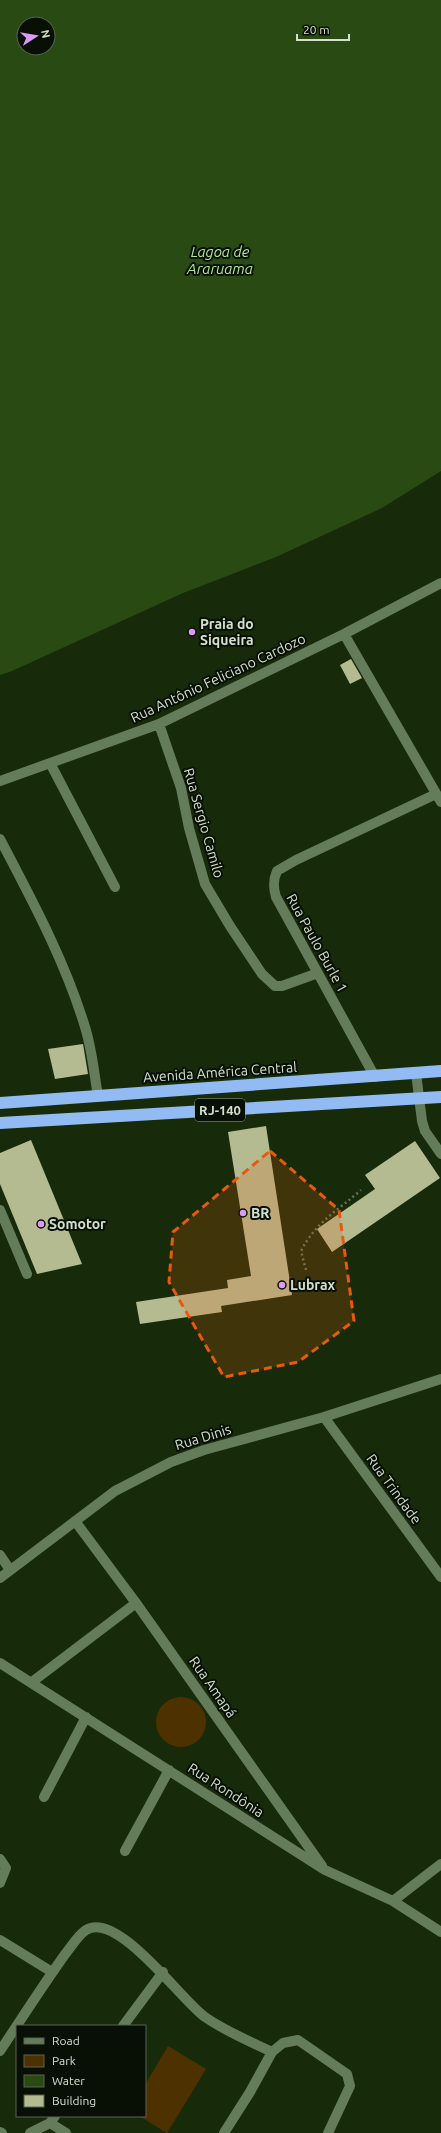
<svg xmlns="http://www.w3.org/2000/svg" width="441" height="2133" font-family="Ubuntu,sans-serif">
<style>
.green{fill:#4d3200}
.water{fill:#294b13;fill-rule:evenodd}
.building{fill:#b4bb91}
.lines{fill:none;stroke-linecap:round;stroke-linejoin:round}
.path{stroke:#637459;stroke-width:2.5;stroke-dasharray:2 3;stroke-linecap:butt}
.minor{stroke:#657c5a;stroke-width:10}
.highway{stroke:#91bbf2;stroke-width:12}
.marked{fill:#e8590c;fill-opacity:0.2;stroke:#e8590c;stroke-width:3;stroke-dasharray:8 5;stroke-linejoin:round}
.poi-dot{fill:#da9af6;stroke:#081005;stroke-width:1.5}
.labels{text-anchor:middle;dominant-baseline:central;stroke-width:4;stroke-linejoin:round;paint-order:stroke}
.shield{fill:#081005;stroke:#96a291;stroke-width:1}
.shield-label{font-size:13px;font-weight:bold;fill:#d3e0cd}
.poi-label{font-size:14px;font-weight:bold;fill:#d3e0cd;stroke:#081005;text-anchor:start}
.street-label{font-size:14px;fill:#d3e0cd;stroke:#081005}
.water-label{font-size:15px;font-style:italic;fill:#b0e693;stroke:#081005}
</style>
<rect width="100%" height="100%" fill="#172b0b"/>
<path class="green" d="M156 1722a25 25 0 1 1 50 0a25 25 0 1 1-50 0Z
M168,2046L206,2069L167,2133L139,2116H145V2085Z"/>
<path class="water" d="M0,0H441V471L382,508L276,557L183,593L12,671L0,675ZM24,24H48V48H24Z"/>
<path class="building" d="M351,659L362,678L350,684L340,665Z
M83,1044L88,1074L55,1079L48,1049Z
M266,1126L292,1295L221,1306L222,1312L140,1324L136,1302L228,1288L227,1280L251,1276L228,1132Z
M31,1140L82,1264L37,1274L0,1184V1153Z
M415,1141L440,1178L332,1252L317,1229L375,1189L365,1175Z"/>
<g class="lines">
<path class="path" d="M306,1270L301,1251C316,1222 337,1211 361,1190"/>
<path class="minor" d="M344,634L441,802
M159,724L181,788L189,828L205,884L230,926L262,974L275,986H282L318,973
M50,763L115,887
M0,781L159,724L344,634L441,583
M0,839C32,900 65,961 85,1027C92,1049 94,1073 98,1096
M416,1073L422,1121L425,1131L441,1154
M375,1077L276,897C273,887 273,880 277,871L296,860L436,794
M0,1210L27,1274
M324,1417L441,1577
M75,1521L136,1603L322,1866
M0,1555L10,1570
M0,1578L115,1491L171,1462L204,1450L324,1417L441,1379
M0,1663L325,1870L393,1901L441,1932
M32,1682L136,1603
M44,1797L86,1717
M125,1851L169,1770
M0,1859L6,1868L0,1883
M393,1901L441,1864
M0,1940L52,1972
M123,2026L163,1972
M0,2051C22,2018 43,1985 66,1953C72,1946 78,1935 86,1930C117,1910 182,2001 205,2017C225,2031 249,2041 272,2052L283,2043L298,2040L347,2074L350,2086L328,2133
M55,2116L50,2123L66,2133
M0,2132L2,2133
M30,2133L50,2123
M224,2133L250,2092L272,2052"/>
<path class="highway" d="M0,1103L441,1071
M0,1123L441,1097"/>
</g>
<path class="marked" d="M270,1151L339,1210L354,1321L298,1362L224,1377L169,1282L173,1232Z"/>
<g class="poi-dot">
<circle cx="192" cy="632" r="4"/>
<circle cx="243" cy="1213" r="4"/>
<circle cx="41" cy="1224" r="4"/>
<circle cx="282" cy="1285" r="4"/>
</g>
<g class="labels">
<rect class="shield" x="195" y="1099" width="50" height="22" rx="3"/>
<g class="shield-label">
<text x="220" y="1110">RJ-140</text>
</g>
<g class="poi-label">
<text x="200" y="624">Praia do<tspan x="200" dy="16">Siqueira</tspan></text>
<text x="251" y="1213">BR</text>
<text x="49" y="1224">Somotor</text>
<text x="290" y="1285">Lubrax</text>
</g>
<g class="street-label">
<text transform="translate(218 678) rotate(-25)">Rua Antônio Feliciano Cardozo</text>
<text transform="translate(204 823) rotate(74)">Rua Sergio Camilo</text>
<text transform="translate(317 943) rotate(61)">Rua Paulo Burle 1</text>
<text transform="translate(220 1072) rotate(-4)">Avenida América Central</text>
<text transform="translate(203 1437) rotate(-17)">Rua Dinis</text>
<text transform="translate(394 1489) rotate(54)">Rua Trindade</text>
<text transform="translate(213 1687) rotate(55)">Rua Amapá</text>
<text transform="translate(226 1790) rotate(33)">Rua Rondônia</text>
</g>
<g class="water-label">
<text x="220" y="251">Lagoa de<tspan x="220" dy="17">Araruama</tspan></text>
</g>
</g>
<rect x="16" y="2025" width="130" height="92" fill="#081005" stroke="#596355"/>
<rect x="24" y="2038" width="20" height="6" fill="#657c5a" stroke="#596355"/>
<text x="52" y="2045" font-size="12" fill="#d3e0cd">Road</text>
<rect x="24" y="2055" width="20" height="12" fill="#4d3200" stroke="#596355"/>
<text x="52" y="2065" font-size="12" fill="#d3e0cd">Park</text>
<rect x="24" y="2075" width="20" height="12" fill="#294b13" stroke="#596355"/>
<text x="52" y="2085" font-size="12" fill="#d3e0cd">Water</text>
<rect x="24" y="2095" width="20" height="12" fill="#b4bb91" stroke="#596355"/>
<text x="52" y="2105" font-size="12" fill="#d3e0cd">Building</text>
<g transform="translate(36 36) rotate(78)"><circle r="19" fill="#081005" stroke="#596355"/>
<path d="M0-3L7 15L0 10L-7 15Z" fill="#da9af6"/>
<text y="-6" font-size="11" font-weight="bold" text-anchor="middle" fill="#d3e0cd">N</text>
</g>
<path d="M297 34v6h52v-6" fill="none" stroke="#d3e0cd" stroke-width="2"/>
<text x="303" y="34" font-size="12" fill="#d3e0cd" stroke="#081005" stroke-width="3" paint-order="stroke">20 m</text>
</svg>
